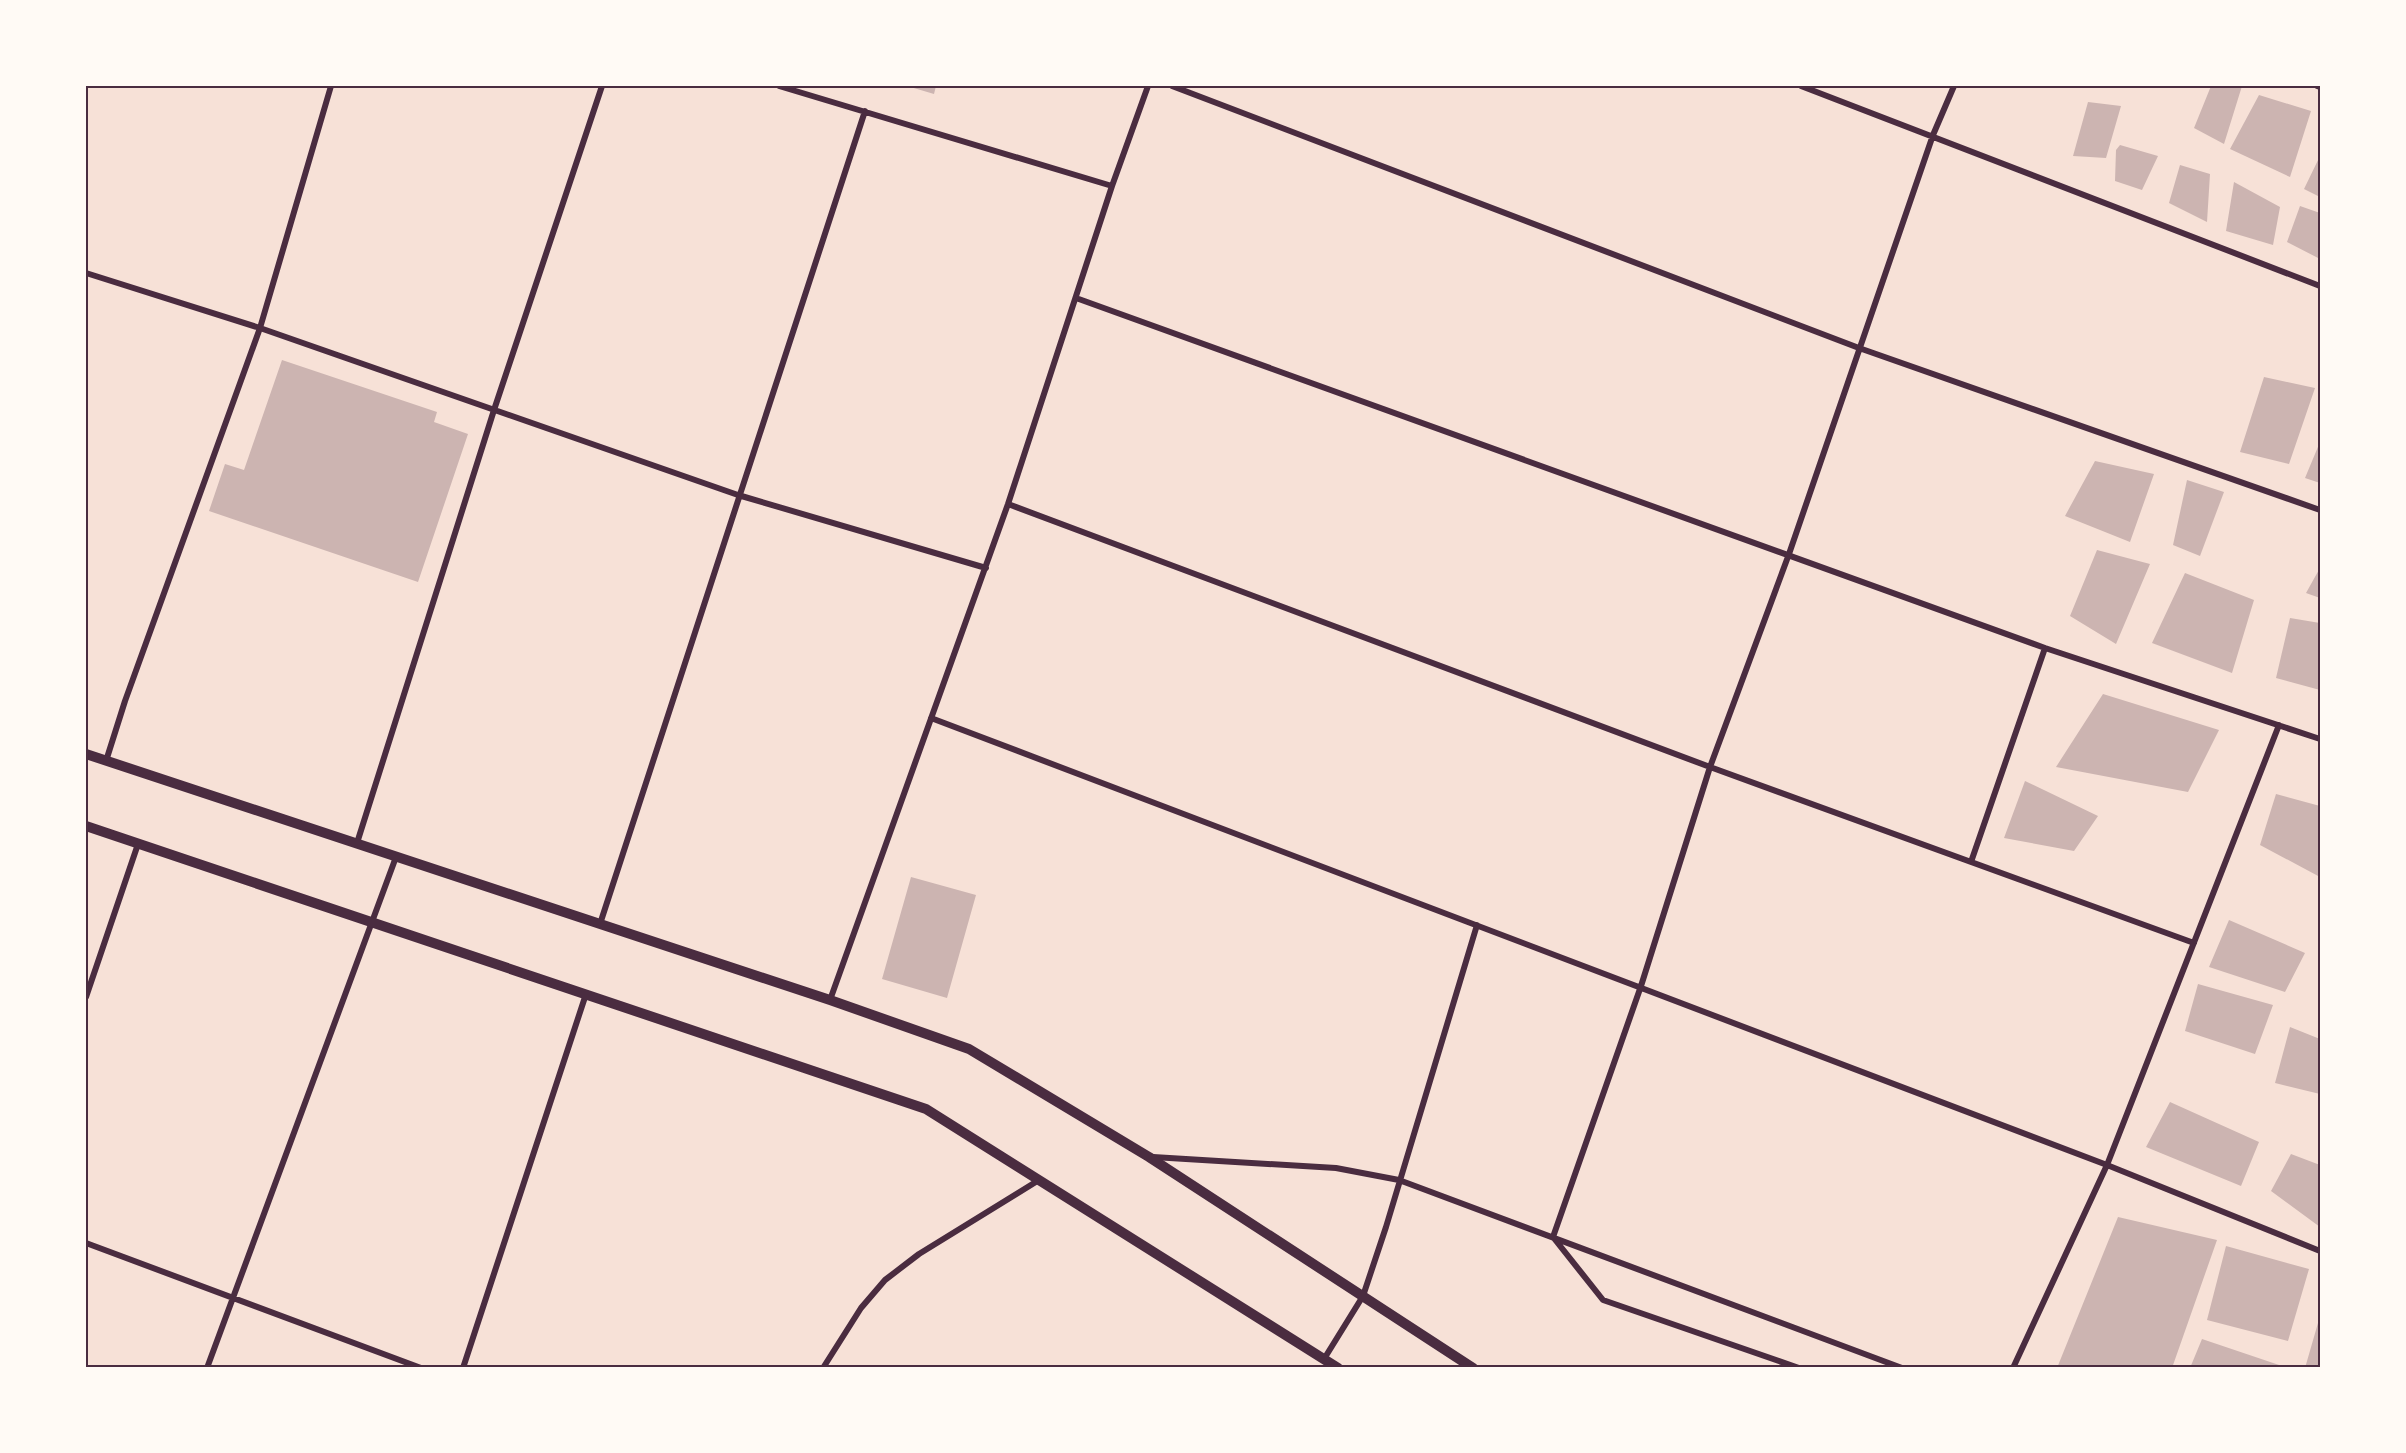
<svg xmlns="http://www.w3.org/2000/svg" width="2406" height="1453" font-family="Commissioner,sans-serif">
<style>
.building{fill:#ccb4b1}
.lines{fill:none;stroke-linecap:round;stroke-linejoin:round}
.minor{stroke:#4a2c40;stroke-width:6}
.tertiary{stroke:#4a2c40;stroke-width:10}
.neatline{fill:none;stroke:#4a2c40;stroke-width:2}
</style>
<rect width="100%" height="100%" fill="#f7e1d7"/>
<path class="building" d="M907,86H936L934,94Z
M2211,86H2242L2224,144L2194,128Z
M2259,95L2311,111L2290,177L2230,149Z
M2088,102L2121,106L2106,158L2073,156Z
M2120,145L2158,156L2142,190L2115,181L2116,150Z
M2320,156V197L2304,189Z
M2180,165L2210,174L2207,222L2169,203Z
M2234,182L2280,207L2273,245L2226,231Z
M2300,206L2320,213V259L2287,242Z
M282,360L437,412L434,422L468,434L418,582L209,511L225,464L244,470Z
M2264,377L2315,388L2289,464L2240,452Z
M2320,442V483L2305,478Z
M2095,461L2154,474L2130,542L2065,516Z
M2187,480L2224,492L2200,556L2173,545Z
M2097,550L2150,564L2116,644L2070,616Z
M2320,568V598L2306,593Z
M2185,573L2254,600L2232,673L2152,643Z
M2290,618L2320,623V690L2276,678Z
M2103,694L2219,730L2188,792L2056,767Z
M2025,781L2098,816L2074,851L2004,838Z
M2276,794L2320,806V877L2260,845Z
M911,877L976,895L947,998L882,979Z
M2229,920L2305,953L2285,992L2209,967Z
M2198,984L2273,1005L2255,1054L2185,1031Z
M2290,1027L2320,1039V1094L2275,1083Z
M2170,1102L2259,1142L2241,1186L2146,1147Z
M2291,1154L2320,1165V1227L2271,1191Z
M2118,1217L2217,1240L2172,1368H2057Z
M2226,1246L2309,1269L2288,1341L2207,1320Z
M2320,1316V1368H2305Z
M2202,1339L2285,1367V1368H2190Z"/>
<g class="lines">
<path class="minor" d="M779,86L1112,186
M1172,86L1859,348L2320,510
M1801,86L2320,286
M2317,86L2320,87
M86,273L260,328L738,495L986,568
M1076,298L2045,648L2320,739
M1008,504L1710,767L2194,943
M931,718L2107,1165L2320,1251
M106,761L125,701L260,328L331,86
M357,843L494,410L602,86
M1971,862L2045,648
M600,924L865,111
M86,997L138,844
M830,1000L1008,504L1112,186L1148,86
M1153,1157L1336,1168L1399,1180L1902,1368
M86,1243L421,1368
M1324,1359L1363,1296L1386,1227L1477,925
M207,1368L396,857
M463,1368L586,994
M823,1368L861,1308L885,1280L919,1254L1039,1180
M1799,1368L1603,1300L1553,1237L1641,986L1710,767L1789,554L1933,135L1954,86
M2013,1368L2107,1165L2279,725"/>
<path class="tertiary" d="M86,754L830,1000L969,1049L1149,1157L1473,1368
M86,826L926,1109L1338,1368"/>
</g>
<rect width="2406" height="1453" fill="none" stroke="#fffaf5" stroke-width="174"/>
<rect x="87" y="87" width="2232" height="1279" class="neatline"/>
</svg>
